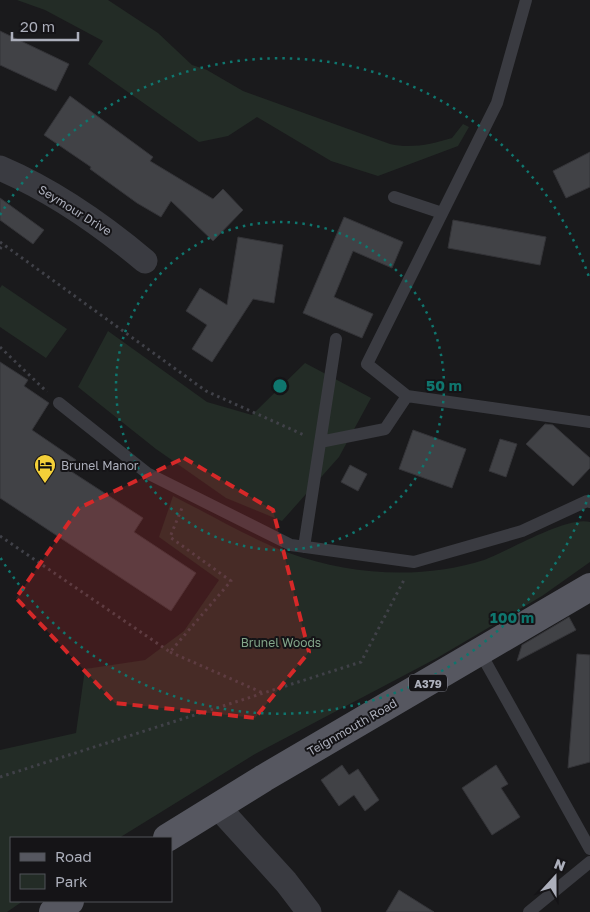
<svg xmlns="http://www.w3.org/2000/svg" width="590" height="912" font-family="'Golos Text',sans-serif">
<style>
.green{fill:#232c26}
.building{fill:#414246;stroke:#343438}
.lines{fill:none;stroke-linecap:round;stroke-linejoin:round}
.path{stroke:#404148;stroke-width:3;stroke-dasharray:2.5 4;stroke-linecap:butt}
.lane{stroke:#3a3b41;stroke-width:12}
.street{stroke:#3a3b41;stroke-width:25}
.primary{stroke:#565760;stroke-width:28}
.marked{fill:#d62828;fill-opacity:0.2;stroke:#d62828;stroke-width:4;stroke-dasharray:10 6;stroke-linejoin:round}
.ring{fill:none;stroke:#0f766e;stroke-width:2.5;stroke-dasharray:2.5 5}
.labels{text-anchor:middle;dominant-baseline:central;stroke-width:4;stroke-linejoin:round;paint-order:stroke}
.shield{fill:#151417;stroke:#7f808a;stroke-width:1}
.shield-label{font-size:11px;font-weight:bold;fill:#acafbb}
.street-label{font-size:12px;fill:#acafbb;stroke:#151417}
.poi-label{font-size:12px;fill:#acafbb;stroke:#151417;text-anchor:start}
.park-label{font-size:12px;fill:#83a68a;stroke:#151417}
.centre{fill:#0f766e;stroke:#151417;stroke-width:2.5}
.ring-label{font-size:15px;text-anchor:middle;font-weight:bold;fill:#0f766e;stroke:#151417;stroke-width:4;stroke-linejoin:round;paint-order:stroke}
</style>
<rect width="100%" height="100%" fill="#1a1a1c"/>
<path class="green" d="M17,0H108L158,33L192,65L207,70L243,91L390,144C411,149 432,144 452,138L463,124L469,127L458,146L378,176L331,161L257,117L228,136L199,142L88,64L103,41L45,10Z
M2,285L67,329L46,358L0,327V288Z
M108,331L207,402L252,415L305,363L371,398L339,457L282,521L226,498L156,449L78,387Z
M173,496C211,515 249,538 289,553C350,575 422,580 484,560C509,551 566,516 590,522V562L542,596L437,658L255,754L119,838H11V901H23L7,912H0V750L76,733L85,669L145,660L184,631L219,580L159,537Z"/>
<path class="building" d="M0,31L69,64L56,91L0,65Z
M70,96L153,157L150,161L213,199L223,189L243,210L213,241L171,201L161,217L137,203L90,169L91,167L44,135Z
M590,152V187L566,198L553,171Z
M0,198L44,230L33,244L0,220Z
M344,217L403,242L392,268L353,251L334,297L373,314L362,338L303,313Z
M453,220L546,237L540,265L448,248Z
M238,237L283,245L274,303L253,299L212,362L192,349L207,325L186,311L200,288L227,305Z
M0,362L28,380L24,386L49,403L32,430L76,460L69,470L143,518L134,532L196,573L171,611L0,498Z
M545,424L553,425L590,458V468L573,486L526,444Z
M413,430L466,449L452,488L399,469Z
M500,439L517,444L506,477L489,471Z
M350,465L367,474L358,491L341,482Z
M569,617L576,630L517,661L522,645Z
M577,654L590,655V762L568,768Z
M342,765L349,775L358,769L379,800L365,811L354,795L339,806L321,780Z
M496,765L508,784L501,788L520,817L492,835L462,788Z
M399,890L434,912H386Z"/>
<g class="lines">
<path class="path" d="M0,242L206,391L304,435
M0,249L3,244
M0,347L47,392
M0,536L170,652L231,581L170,537L182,508
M170,652L263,693
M0,777L361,662L405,578"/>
<path class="lane" d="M526,0L497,103L367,364L407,396L590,422
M394,197L442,213
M59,403L147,473L291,545L414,562L522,531L587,501L590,502
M320,442L385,429L407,396
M304,547L336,339
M480,652L590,849
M529,912L590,862"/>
<path class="street" d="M0,168C54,191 101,224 145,261
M217,806L286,882L309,912"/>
<path class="primary" d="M167,838L264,778L590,587
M53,912L70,901"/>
</g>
<path class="marked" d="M184,458L273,510L309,652L255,718L115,703L16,598L79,508Z"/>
<g class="ring">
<circle cx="280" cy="386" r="164"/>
<path d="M589 495A328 328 0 0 1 0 557M0 215A328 328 0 0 1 589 277"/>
</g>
<defs>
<g id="hotel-pin" transform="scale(1.125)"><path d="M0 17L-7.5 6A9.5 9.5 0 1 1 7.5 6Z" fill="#f4d039" stroke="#151417"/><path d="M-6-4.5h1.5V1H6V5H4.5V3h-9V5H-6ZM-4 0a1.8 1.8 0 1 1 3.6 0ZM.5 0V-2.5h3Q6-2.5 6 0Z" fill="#111"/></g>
</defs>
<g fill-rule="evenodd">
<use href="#hotel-pin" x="45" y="465"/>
</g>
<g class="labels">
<rect class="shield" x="409" y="674.5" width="38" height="17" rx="4"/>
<g class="shield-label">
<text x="428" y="683">A379</text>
</g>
<g class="street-label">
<text transform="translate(75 210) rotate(32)">Seymour Drive</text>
<text transform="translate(352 727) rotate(-30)">Teignmouth Road</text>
</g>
<g class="poi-label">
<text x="61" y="465">Brunel Manor</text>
</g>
<g class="park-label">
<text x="281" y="642">Brunel Woods</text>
</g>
</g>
<circle cx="280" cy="386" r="8" class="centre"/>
<g class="ring-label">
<text x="444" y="391">50 m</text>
<text x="512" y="623">100 m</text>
</g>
<rect x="10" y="837" width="162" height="65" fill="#151417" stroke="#515259"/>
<rect x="20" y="853" width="25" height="8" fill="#565760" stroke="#515259"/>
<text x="55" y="862" font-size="15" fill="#acafbb">Road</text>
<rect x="20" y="874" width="25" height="15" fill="#232c26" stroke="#515259"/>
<text x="55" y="887" font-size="15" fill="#acafbb">Park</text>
<g transform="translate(555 877) rotate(21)" stroke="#151417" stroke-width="4" paint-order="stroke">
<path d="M0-4L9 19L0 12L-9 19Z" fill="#acafbb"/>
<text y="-8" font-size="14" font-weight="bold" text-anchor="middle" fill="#acafbb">N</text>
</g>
<path d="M12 32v8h66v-8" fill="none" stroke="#acafbb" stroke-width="2.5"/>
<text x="20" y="32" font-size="15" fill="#acafbb" stroke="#151417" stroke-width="4" paint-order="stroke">20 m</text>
</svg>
